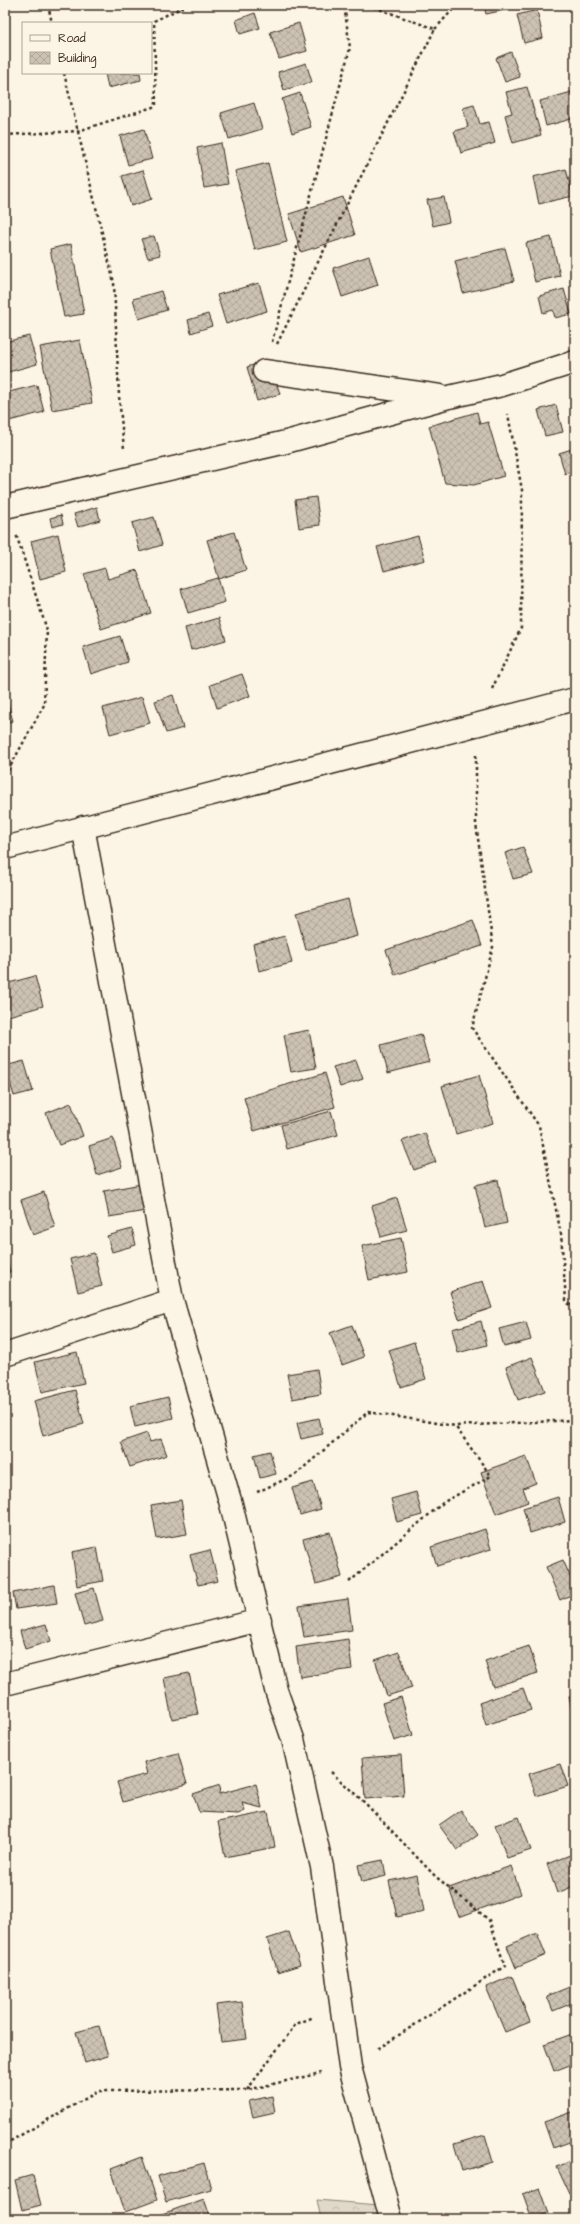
<svg xmlns="http://www.w3.org/2000/svg" width="580" height="2224" font-family="'Architects Daughter',sans-serif">
<style>
.forest{fill:url(#forest-crowns);stroke:#8e8173}
.building{fill:url(#building-cross-hatch);stroke:#3b2a1e}
.lines{fill:none;stroke-linecap:round;stroke-linejoin:round}
.minor-casing{stroke:#3b2a1e;stroke-width:25}
.primary-casing{stroke:#3b2a1e;stroke-width:25}
.path{stroke:#3b2a1e;stroke-width:2.5;stroke-dasharray:3 3;stroke-linecap:butt}
.minor{stroke:#fcf5e5;stroke-width:22}
.primary{stroke:#fcf5e5;stroke-width:22}
</style>
<defs>
<pattern id="forest-crowns" width="20" height="18" patternUnits="userSpaceOnUse"><rect width="20" height="18" fill="#e0d8c8"/><path d="M2 6a3 3 0 1 1 6 0M12 15a3 3 0 1 1 6 0" fill="none" stroke="#c1baab"/></pattern>
<pattern id="building-cross-hatch" width="8" height="8" patternUnits="userSpaceOnUse"><rect width="8" height="8" fill="#ccc2b3"/><path d="M0 0l8 8M0 8l8-8" fill="none" stroke="#b0a79a"/></pattern>
</defs>
<rect width="100%" height="100%" fill="#fcf5e5"/>
<filter id="ink" filterUnits="userSpaceOnUse"><feTurbulence type="fractalNoise" baseFrequency=".025" numOctaves="2"/><feDisplacementMap in="SourceGraphic" scale="8" xChannelSelector="R" yChannelSelector="G"/><feConvolveMatrix kernelMatrix="1 2 1 2 8 2 1 2 1" color-interpolation-filters="sRGB"/></filter>
<g filter="url(#ink)">
<path class="forest" d="M317,2200L392,2206L400,2219H321Z"/>
<path class="building" d="M484,5H509L510,9L486,14Z
M537,10L543,38L524,43L517,15Z
M255,13L260,28L240,34L236,20Z
M299,23L307,51L279,59L270,32Z
M511,52L520,77L505,82L496,58Z
M306,63L312,82L284,90L278,72Z
M105,73H140L141,80L108,88Z
M527,87L541,135L513,143L505,115L512,113L506,92Z
M575,91V118L546,126L540,101Z
M300,93L311,127L292,133L282,99Z
M254,103L262,129L229,139L221,113Z
M474,105L480,124L489,122L495,143L461,153L454,131L468,127L463,108Z
M144,129L152,159L128,165L120,136Z
M221,143L228,184L204,188L197,148Z
M268,163L287,242L255,250L235,171Z
M566,169L573,196L539,204L533,177Z
M143,170L152,199L131,206L122,176Z
M343,197L355,235L301,252L289,214Z
M444,197L449,222L433,226L427,200Z
M154,236L160,255L148,258L141,239Z
M551,237L560,276L535,282L526,243Z
M71,244L84,314L64,317L50,249Z
M505,248L514,281L463,293L455,261Z
M369,256L378,285L342,297L333,268Z
M259,283L267,311L226,324L217,295Z
M564,289L571,314L555,318L553,310L543,313L539,296Z
M161,291L167,310L139,319L133,299Z
M208,314L212,326L191,333L188,320Z
M29,336L37,364L5,373V342Z
M80,340L92,403L52,410L40,347Z
M269,360L280,394L257,401L247,367Z
M37,385L44,412L5,422V393Z
M556,405L563,432L545,436L538,410Z
M477,412L480,424L488,422L504,476L474,485L445,483L429,426Z
M575,448V471L565,474L559,453Z
M316,497L320,525L299,528L295,500Z
M97,507L100,520L78,527L74,514Z
M61,515L63,524L52,527L50,518Z
M154,517L162,545L140,552L132,523Z
M234,532L246,570L219,579L207,540Z
M58,534L66,572L40,579L31,541Z
M418,536L425,560L384,571L377,547Z
M105,568L108,579L137,570L151,613L101,629L84,574Z
M218,578L225,602L188,613L181,589Z
M219,618L226,640L191,650L185,628Z
M120,636L128,662L91,674L83,647Z
M242,674L250,696L217,708L210,685Z
M5,694L13,721L5,723Z
M173,695L183,728L166,733L155,701Z
M142,697L150,723L110,734L103,708Z
M523,847L533,874L513,879L505,853Z
M348,899L357,936L306,950L296,913Z
M473,920L482,946L395,975L386,950Z
M285,936L292,963L259,971L253,944Z
M35,976L43,1006L5,1017V984Z
M309,1030L316,1068L291,1072L284,1035Z
M421,1034L429,1062L388,1073L381,1045Z
M356,1060L363,1079L340,1087L333,1067Z
M24,1061L33,1091L14,1096L5,1066Z
M325,1073L335,1107L254,1131L244,1098Z
M479,1075L493,1123L456,1134L442,1086Z
M71,1103L83,1136L59,1145L46,1113Z
M331,1111L338,1135L287,1149L281,1125Z
M425,1133L436,1162L414,1170L402,1141Z
M113,1138L122,1167L97,1175L89,1146Z
M498,1180L507,1223L485,1228L475,1185Z
M141,1184L146,1211L109,1217L104,1191Z
M44,1192L55,1227L33,1235L21,1200Z
M397,1198L407,1230L381,1237L372,1206Z
M132,1229L136,1245L112,1252L107,1236Z
M401,1238L408,1272L369,1280L362,1246Z
M5,1252L10,1272L5,1273Z
M94,1253L102,1286L78,1292L70,1259Z
M483,1281L492,1308L459,1319L450,1292Z
M481,1321L487,1345L458,1353L452,1329Z
M526,1322L531,1340L504,1347L499,1329Z
M352,1325L364,1357L342,1365L330,1333Z
M414,1342L426,1379L401,1387L389,1350Z
M77,1352L84,1383L42,1392L35,1362Z
M532,1357L545,1391L518,1400L506,1367Z
M317,1369L321,1394L292,1399L287,1374Z
M75,1390L84,1424L43,1436L34,1401Z
M168,1397L173,1418L135,1427L130,1406Z
M319,1418L323,1434L301,1439L297,1423Z
M147,1433L150,1442L161,1439L167,1455L130,1467L121,1442Z
M270,1451L276,1474L260,1478L254,1455Z
M526,1456L536,1483L523,1488L528,1502L496,1514L481,1472Z
M313,1482L321,1509L300,1515L292,1488Z
M416,1492L422,1515L397,1522L391,1499Z
M558,1497L565,1522L530,1533L523,1508Z
M181,1500L187,1534L157,1539L151,1505Z
M485,1529L491,1549L437,1566L431,1547Z
M330,1532L342,1577L316,1584L303,1539Z
M97,1547L103,1581L77,1586L72,1552Z
M210,1550L218,1581L198,1585L190,1555Z
M563,1560L575,1587V1593L560,1600L546,1567Z
M54,1585L57,1603L16,1609L13,1593Z
M94,1588L103,1621L84,1626L75,1593Z
M348,1599L352,1630L304,1637L299,1606Z
M46,1624L51,1641L25,1649L20,1631Z
M348,1639L352,1669L300,1677L296,1647Z
M529,1646L538,1673L493,1687L485,1661Z
M399,1652L412,1688L387,1696L375,1660Z
M189,1673L198,1714L172,1719L164,1678Z
M523,1688L531,1710L486,1725L479,1703Z
M575,1696V1727L569,1697Z
M401,1697L413,1735L394,1741L382,1703Z
M178,1753L187,1784L123,1802L117,1782L147,1774L144,1762Z
M401,1755L404,1796L365,1799L362,1758Z
M560,1764L568,1786L536,1796L529,1774Z
M256,1784L262,1808L242,1803L245,1811L238,1814L199,1812L193,1794L220,1785L219,1794Z
M461,1810L478,1835L457,1850L439,1825Z
M268,1812L275,1847L225,1857L218,1822Z
M519,1817L531,1850L507,1858L495,1825Z
M575,1853V1896L572,1887L557,1893L547,1864Z
M383,1860L386,1876L362,1882L358,1865Z
M511,1866L521,1894L459,1917L449,1888Z
M417,1875L424,1911L397,1917L389,1881Z
M289,1932L300,1965L278,1972L267,1939Z
M537,1933L546,1955L516,1968L507,1946Z
M512,1976L530,2022L505,2032L486,1987Z
M572,1986L575,2002L553,2011L547,1996Z
M242,2002L247,2039L221,2042L216,2005Z
M99,2026L108,2056L85,2063L76,2032Z
M575,2033V2063L554,2071L544,2044Z
M272,2096L275,2112L253,2117L249,2101Z
M575,2111V2140L553,2148L544,2122Z
M485,2135L493,2162L462,2171L454,2144Z
M142,2157L157,2200L125,2212L111,2169Z
M575,2159V2190L569,2193L557,2167Z
M204,2163L211,2189L166,2202L158,2176Z
M33,2175L41,2205L22,2210L15,2180Z
M540,2188L549,2213L532,2219L523,2194Z
M204,2199L211,2219H160L159,2215Z"/>
<g class="lines">
<g class="minor-casing">
<path id="minor" d="M264,371L440,396
M5,507L286,442L449,397L502,385L575,362
M83,827L172,1300L231,1504L276,1690L293,1739L322,1867L350,2067L391,2219
M5,1355L172,1300
M5,1684L260,1620"/>
</g>
<g class="primary-casing">
<path id="primary" d="M5,848L575,699"/>
</g>
<path class="path" d="M48,5L52,23
M435,29L457,5
M64,73L114,283L119,396L124,449
M5,135L78,131L156,106L154,21L187,5
M272,342L350,48L344,5
M277,344L435,29L368,5
M492,689L521,628L522,490L508,414
M476,755V824L493,947L472,1028L539,1126L561,1234L566,1300L575,1313
M5,776L44,705L47,630L16,534
M257,1492L295,1475L368,1412L455,1426L575,1420
M349,1582L444,1502L491,1476L455,1426
M331,1772L365,1803L435,1876L489,1920L505,1966L376,2050
M247,2090L296,2024L314,2017
M5,2144L99,2091L247,2090L321,2073"/>
<use href="#minor" class="minor"/>
<use href="#primary" class="primary"/>
</g>
</g>
<rect width="580" height="2224" fill="none" stroke="#fcf5e5" stroke-width="20"/>
<rect x="10" y="10" width="560" height="2204" fill="none" stroke="#3b2a1e" stroke-width="1.5" filter="url(#ink)"/>
<rect x="22" y="22" width="130" height="52" fill="#fcf5e5" stroke="#afa495"/>
<rect x="30" y="35" width="20" height="6" fill="#fcf5e5" stroke="#afa495"/>
<text x="58" y="42" font-size="12" fill="#3b2a1e">Road</text>
<rect x="30" y="52" width="20" height="12" fill="url(#building-cross-hatch)" stroke="#afa495"/>
<text x="58" y="62" font-size="12" fill="#3b2a1e">Building</text>
</svg>
